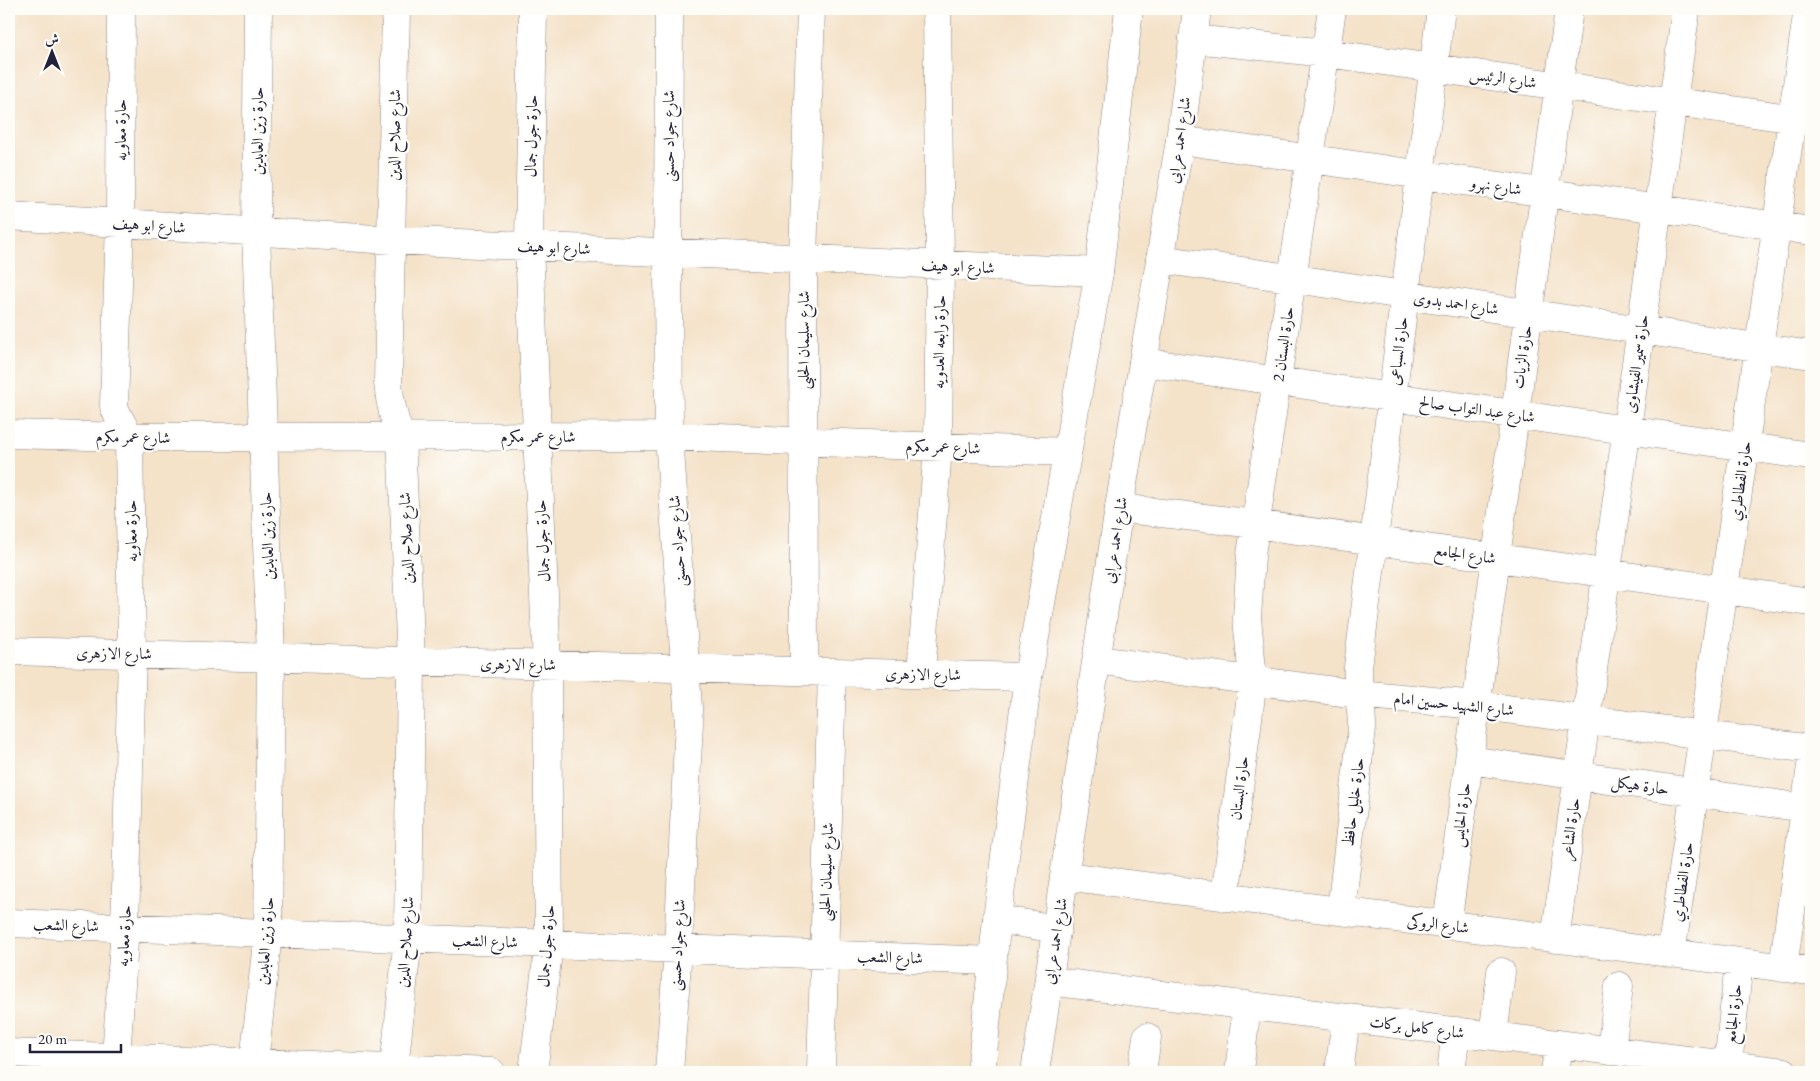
<svg xmlns="http://www.w3.org/2000/svg" width="1820" height="1081" font-family="'EB Garamond',Amiri,serif">
<style>
.lines{fill:none;stroke-linecap:round;stroke-linejoin:round}
.minor-casing{stroke:#8b8282;stroke-width:29}
.tertiary-casing{stroke:#8b8282;stroke-width:29}
.minor{stroke:#fff;stroke-width:28}
.tertiary{stroke:#fff;stroke-width:28}
.labels{text-anchor:middle;dominant-baseline:central;stroke-width:4.5;stroke-linejoin:round;paint-order:stroke}
.street-label{font-size:16px;fill:#22223b;stroke:#fdfcf7}
</style>
<rect width="100%" height="100%" fill="#fdfcf7"/>
<filter id="ink" filterUnits="userSpaceOnUse"><feTurbulence type="fractalNoise" baseFrequency=".02" numOctaves="2"/><feDisplacementMap in="SourceGraphic" scale="10" xChannelSelector="R" yChannelSelector="G"/><feConvolveMatrix kernelMatrix="1 2 1 2 8 2 1 2 1" color-interpolation-filters="sRGB"/></filter>
<filter id="wash" filterUnits="userSpaceOnUse"><feTurbulence type="fractalNoise" baseFrequency=".0096" numOctaves="4" result="noise"/><feDisplacementMap in="SourceGraphic" scale="20" xChannelSelector="R" yChannelSelector="G"/><feGaussianBlur stdDeviation="1.12" result="paint"/><feColorMatrix in="noise" values="0 0 0 0 0 0 0 0 0 0 0 0 0 0 0 0 0 1.4 0 .05"/><feComposite in="paint" operator="in"/></filter>
<g filter="url(#wash)">
<rect width="100%" height="100%" fill="#f4e2c9"/>
</g>
<g filter="url(#ink)">
<g class="lines">
<g class="minor-casing">
<path id="minor" d="M1193,39L1326,53L1810,121
M1180,140L1811,231
M9,216L392,240L1099,272
M1160,259L1811,355
M1143,362L1811,456
M9,434L129,437L669,436L1067,452
M1119,508L1255,524L1811,602
M9,651L1028,677
M1097,660L1358,694L1476,705L1811,749
M804,671L803,258L811,9
M921,674L938,447L940,265L937,9
M1469,760L1811,809
M1065,876L1811,971
M1225,897L1253,680L1247,618L1251,555L1332,9
M1341,911L1362,728C1362,707 1357,688 1358,667L1441,9
M997,919L1057,929
M9,923L992,961
M1447,925L1569,9
M1555,939L1686,9
M1671,954L1808,9
M1783,968L1811,766
M1049,981L1784,1072
M1493,1036L1501,972
M1611,1051L1619,986
M9,1053L491,1072
M116,1057L125,927L132,654L129,437C124,425 118,419 114,406L120,223L121,9
M254,1062L268,933L271,657L256,232L258,9
M1728,1065L1739,962
M394,1068L408,938L411,661L401,437C393,419 390,402 388,383L396,9
M533,1072L549,944L547,665L529,246L533,9
M669,1072L678,949L689,722L669,436L668,252L669,9
M821,1072L832,672
M1142,1072L1147,1037
M1239,1072L1247,1005
M1339,1072L1346,1018
M1451,1072L1456,1031
M1555,1072L1559,1044"/>
</g>
<g class="tertiary-casing">
<path id="tertiary" d="M981,1072L997,919L1028,677L1099,272L1129,9
M1035,1072L1119,508L1180,140L1197,9"/>
</g>
<use href="#minor" class="minor"/>
<use href="#tertiary" class="tertiary"/>
</g>
</g>
<g class="labels">
<g class="street-label">
<text transform="translate(1503 78) rotate(8)">شارع الرئيس</text>
<text transform="translate(120 130) rotate(-90)">حارة معاويه</text>
<text transform="translate(257 131) rotate(-90)">حارة زين العابدين</text>
<text transform="translate(394 135) rotate(-89)">شارع صلاح الدين</text>
<text transform="translate(531 136) rotate(-89)">حارة جول جمال</text>
<text transform="translate(668 136) rotate(-90)">شارع جواد حسنى</text>
<text transform="translate(1179 140) rotate(-82)">شارع احمد عرابى</text>
<text transform="translate(1496 186) rotate(8)">شارع نهرو</text>
<text transform="translate(149 225) rotate(4)">شارع ابو هيف</text>
<text transform="translate(554 247) rotate(3)">شارع ابو هيف</text>
<text transform="translate(958 266) rotate(3)">شارع ابو هيف</text>
<text transform="translate(1456 303) rotate(8)">شارع احمد بدوى</text>
<text transform="translate(803 340) rotate(-90)">شارع سليمان الحلبى</text>
<text transform="translate(939 342) rotate(-89)">حارة رابعه العدويه</text>
<text transform="translate(1283 344) rotate(-82)">حارة البستان 2</text>
<text transform="translate(1398 351) rotate(-83)">حارة السباعى</text>
<text transform="translate(1522 357) rotate(-82)">حارة الزيات</text>
<text transform="translate(1636 364) rotate(-82)">حارة سمير الفيشاوى</text>
<text transform="translate(1477 409) rotate(8)">شارع عبد التواب صالح</text>
<text x="538" y="436">شارع عمر مكرم</text>
<text transform="translate(133 437) rotate(1)">شارع عمر مكرم</text>
<text transform="translate(943 447) rotate(2)">شارع عمر مكرم</text>
<text transform="translate(1740 481) rotate(-82)">حارة الفطاطري</text>
<text transform="translate(131 531) rotate(-91)">حارة معاويه</text>
<text transform="translate(267 536) rotate(-92)">حارة زين العابدين</text>
<text transform="translate(406 538) rotate(-92)">شارع صلاح الدين</text>
<text transform="translate(1115 540) rotate(-81)">شارع احمد عرابى</text>
<text transform="translate(542 541) rotate(-93)">حارة جول جمال</text>
<text transform="translate(677 541) rotate(-94)">شارع جواد حسنى</text>
<text transform="translate(1465 554) rotate(8)">شارع الجامع</text>
<text transform="translate(114 653) rotate(1)">شارع الازهرى</text>
<text transform="translate(518 664) rotate(1)">شارع الازهرى</text>
<text transform="translate(923 674) rotate(1)">شارع الازهرى</text>
<text transform="translate(1454 704) rotate(6)">شارع الشهيد حسين امام</text>
<text transform="translate(1640 785) rotate(8)">حارة هيكل</text>
<text transform="translate(1239 788) rotate(-83)">حارة البستان</text>
<text transform="translate(1353 802) rotate(-83)">حارة خليل حافظ</text>
<text transform="translate(1461 815) rotate(-83)">حارة الحايس</text>
<text transform="translate(1570 829) rotate(-82)">حارة الشاعر</text>
<text transform="translate(826 872) rotate(-88)">شارع سليمان الحلبى</text>
<text transform="translate(1682 882) rotate(-82)">حارة الفطاطري</text>
<text transform="translate(1438 924) rotate(7)">شارع الروكى</text>
<text transform="translate(66 925) rotate(2)">شارع الشعب</text>
<text transform="translate(124 936) rotate(-87)">حارة معاويه</text>
<text transform="translate(265 941) rotate(-86)">حارة زين العابدين</text>
<text transform="translate(485 941) rotate(2)">شارع الشعب</text>
<text transform="translate(1055 941) rotate(-81)">شارع احمد عرابى</text>
<text transform="translate(405 942) rotate(-86)">شارع صلاح الدين</text>
<text transform="translate(677 945) rotate(-87)">شارع جواد حسنى</text>
<text transform="translate(546 946) rotate(-86)">حارة جول جمال</text>
<text transform="translate(890 957) rotate(2)">شارع الشعب</text>
<text transform="translate(1733 1014) rotate(-84)">حارة الجامع</text>
<text transform="translate(1417 1027) rotate(7)">شارع كامل بركات</text>
</g>
</g>
<rect width="1820" height="1081" fill="none" stroke="#fdfcf7" stroke-width="30"/>
<g transform="translate(52 52)" stroke="#fdfcf7" stroke-width="4" paint-order="stroke">
<path d="M0-4L9 19L0 12L-9 19Z" fill="#22223b"/>
<text y="-8" font-size="14" font-weight="bold" text-anchor="middle" fill="#22223b">ش</text>
</g>
<path d="M30 1044v8h91v-8" fill="none" stroke="#22223b" stroke-width="2.5"/>
<text x="38" y="1044" font-size="15" fill="#22223b" stroke="#fdfcf7" stroke-width="4" paint-order="stroke">20 m</text>
</svg>
